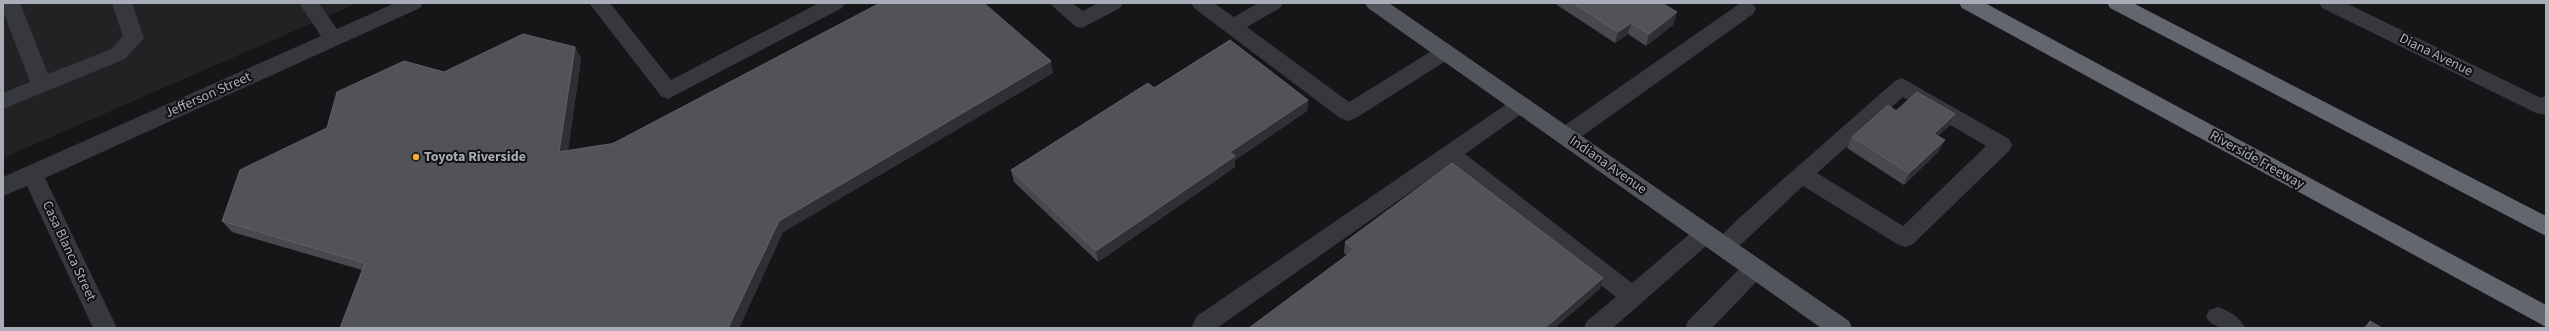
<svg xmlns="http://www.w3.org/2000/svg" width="2549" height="331" font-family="'Source Sans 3',sans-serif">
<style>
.built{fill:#222225}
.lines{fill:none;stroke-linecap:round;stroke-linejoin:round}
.minor{fill:#37383d;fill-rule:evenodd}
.major{fill:#53555c;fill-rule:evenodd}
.highway{fill:#63666e;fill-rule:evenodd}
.wall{fill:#47494d}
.shaded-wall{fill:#2f3033}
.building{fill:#525359;stroke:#5f6168}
.poi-dot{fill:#f2b134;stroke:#111113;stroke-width:1.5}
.labels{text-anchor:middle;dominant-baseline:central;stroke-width:4;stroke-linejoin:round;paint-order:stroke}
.street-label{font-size:14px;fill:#a8adb8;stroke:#111113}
.poi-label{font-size:14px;font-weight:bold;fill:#a8adb8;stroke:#111113;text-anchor:start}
</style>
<rect width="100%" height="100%" fill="#161618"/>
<path class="built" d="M3,3H358L3,158Z"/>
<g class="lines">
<path class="minor" d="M3,3H20L48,74L111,49L123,36L112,3H132L144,38L125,59L3,109V93L30,82L3,11Z
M299,3H319L337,29L395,3H423L420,8L45,178L117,328H93L27,186L3,196V177L321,36Z
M589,3H610L671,80L819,3H845L842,8L668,99L661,96Z
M1049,3H1072L1083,11L1098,3H1123L1120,8L1082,28L1075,26Z
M1191,3H1214L1234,17L1258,3H1283L1280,8L1247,27L1349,102L1438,47L1445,45L1452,47L1455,52L1452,57L1356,118L1348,121L1340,118L1194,8Z
M1749,3L1753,4L1756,9L1753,14L1574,142L1566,144L1558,142L1555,136L1558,130L1739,4Z
M2319,3H2346L2541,98L2546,96V115L2536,113L2322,8Z
M1902,78L2009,139L2012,145L2009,151L1913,244L1905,247L1897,244L1803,186L1733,252L1725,255L1717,252L1713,246L1717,240L1738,219L1895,81ZM1903,97L1986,146L1903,226L1817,173Z
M1521,96L1528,99L1532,104L1528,109L1465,154L1632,283L1698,227L1706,224L1714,227L1717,233L1714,239L1613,328H1584L1587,321L1616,297L1449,165L1217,328H1191L1197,316L1514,99Z
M1755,259L1763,261L1767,268L1763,275L1712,328H1685L1688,321L1747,261Z
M2218,307C2229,311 2240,317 2245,328C2230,328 2214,331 2206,317L2209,310Z"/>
<path class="major" d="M1365,3H1389L1849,321L1852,328H1821L1368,8Z"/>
<path class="highway" d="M1959,3H1985L2546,305V327L1962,8Z
M2107,3H2133L2546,216V236L2110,8Z"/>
</g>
<path class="wall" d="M1554,3H1662L1674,24L1646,46L1628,34L1615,43Z
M575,47L581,59L568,150L1053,73L783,232L739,328H340L362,270L232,232L222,221L444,72Z
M1308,100L1307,111L1235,160V167L1098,262L1014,182L1011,170Z
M1896,111L1955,114L1949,126L1938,136L1939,151L1904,185L1847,148L1852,137Z
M1345,242L1600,289L1347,255L1344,253Z
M2370,321L2382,328H2363Z"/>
<path class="shaded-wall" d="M1677,12L1674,24L1646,46L1649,34Z
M1631,23L1628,34L1615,43L1618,32Z
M575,47L581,59L566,163L559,152Z
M1051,61L1053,73L783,232L739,328H728L779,221Z
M1308,100L1307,111L1235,160V167L1098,262L1096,251L1230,152Z
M1955,114L1949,126L1928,145L1934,134Z
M1945,140L1939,151L1904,185L1909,173Z
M1603,278L1600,289L1555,328H1545Z"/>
<path class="building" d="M880,3H984L1051,61L779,221L728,328H340L365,263L222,221L240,170L327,128L337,92L404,61L444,72L523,34L575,47L559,152L612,144Z
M1573,3H1662L1677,12L1649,34L1631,23L1618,32Z
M1230,40L1308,100L1230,152L1235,156L1096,251L1011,170L1148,83L1154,88Z
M1917,92L1955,114L1934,134L1945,140L1909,173L1852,137L1888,105L1896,111Z
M1452,163L1603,278L1545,328H1249L1354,250L1345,242Z
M2370,321L2382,328H2366Z"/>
<circle class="poi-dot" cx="416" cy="157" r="4"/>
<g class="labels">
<g class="street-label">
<text transform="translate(2436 55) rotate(26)">Diana Avenue</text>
<text transform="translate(208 95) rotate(-24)">Jefferson Street</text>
<text transform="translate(2257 160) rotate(29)">Riverside Freeway</text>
<text transform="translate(1608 165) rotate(35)">Indiana Avenue</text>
<text transform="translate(69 251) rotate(65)">Casa Blanca Street</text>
</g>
<g class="poi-label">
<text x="424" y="157">Toyota Riverside</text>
</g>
</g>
<rect width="2549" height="331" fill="none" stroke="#a8adb8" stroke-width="8"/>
</svg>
